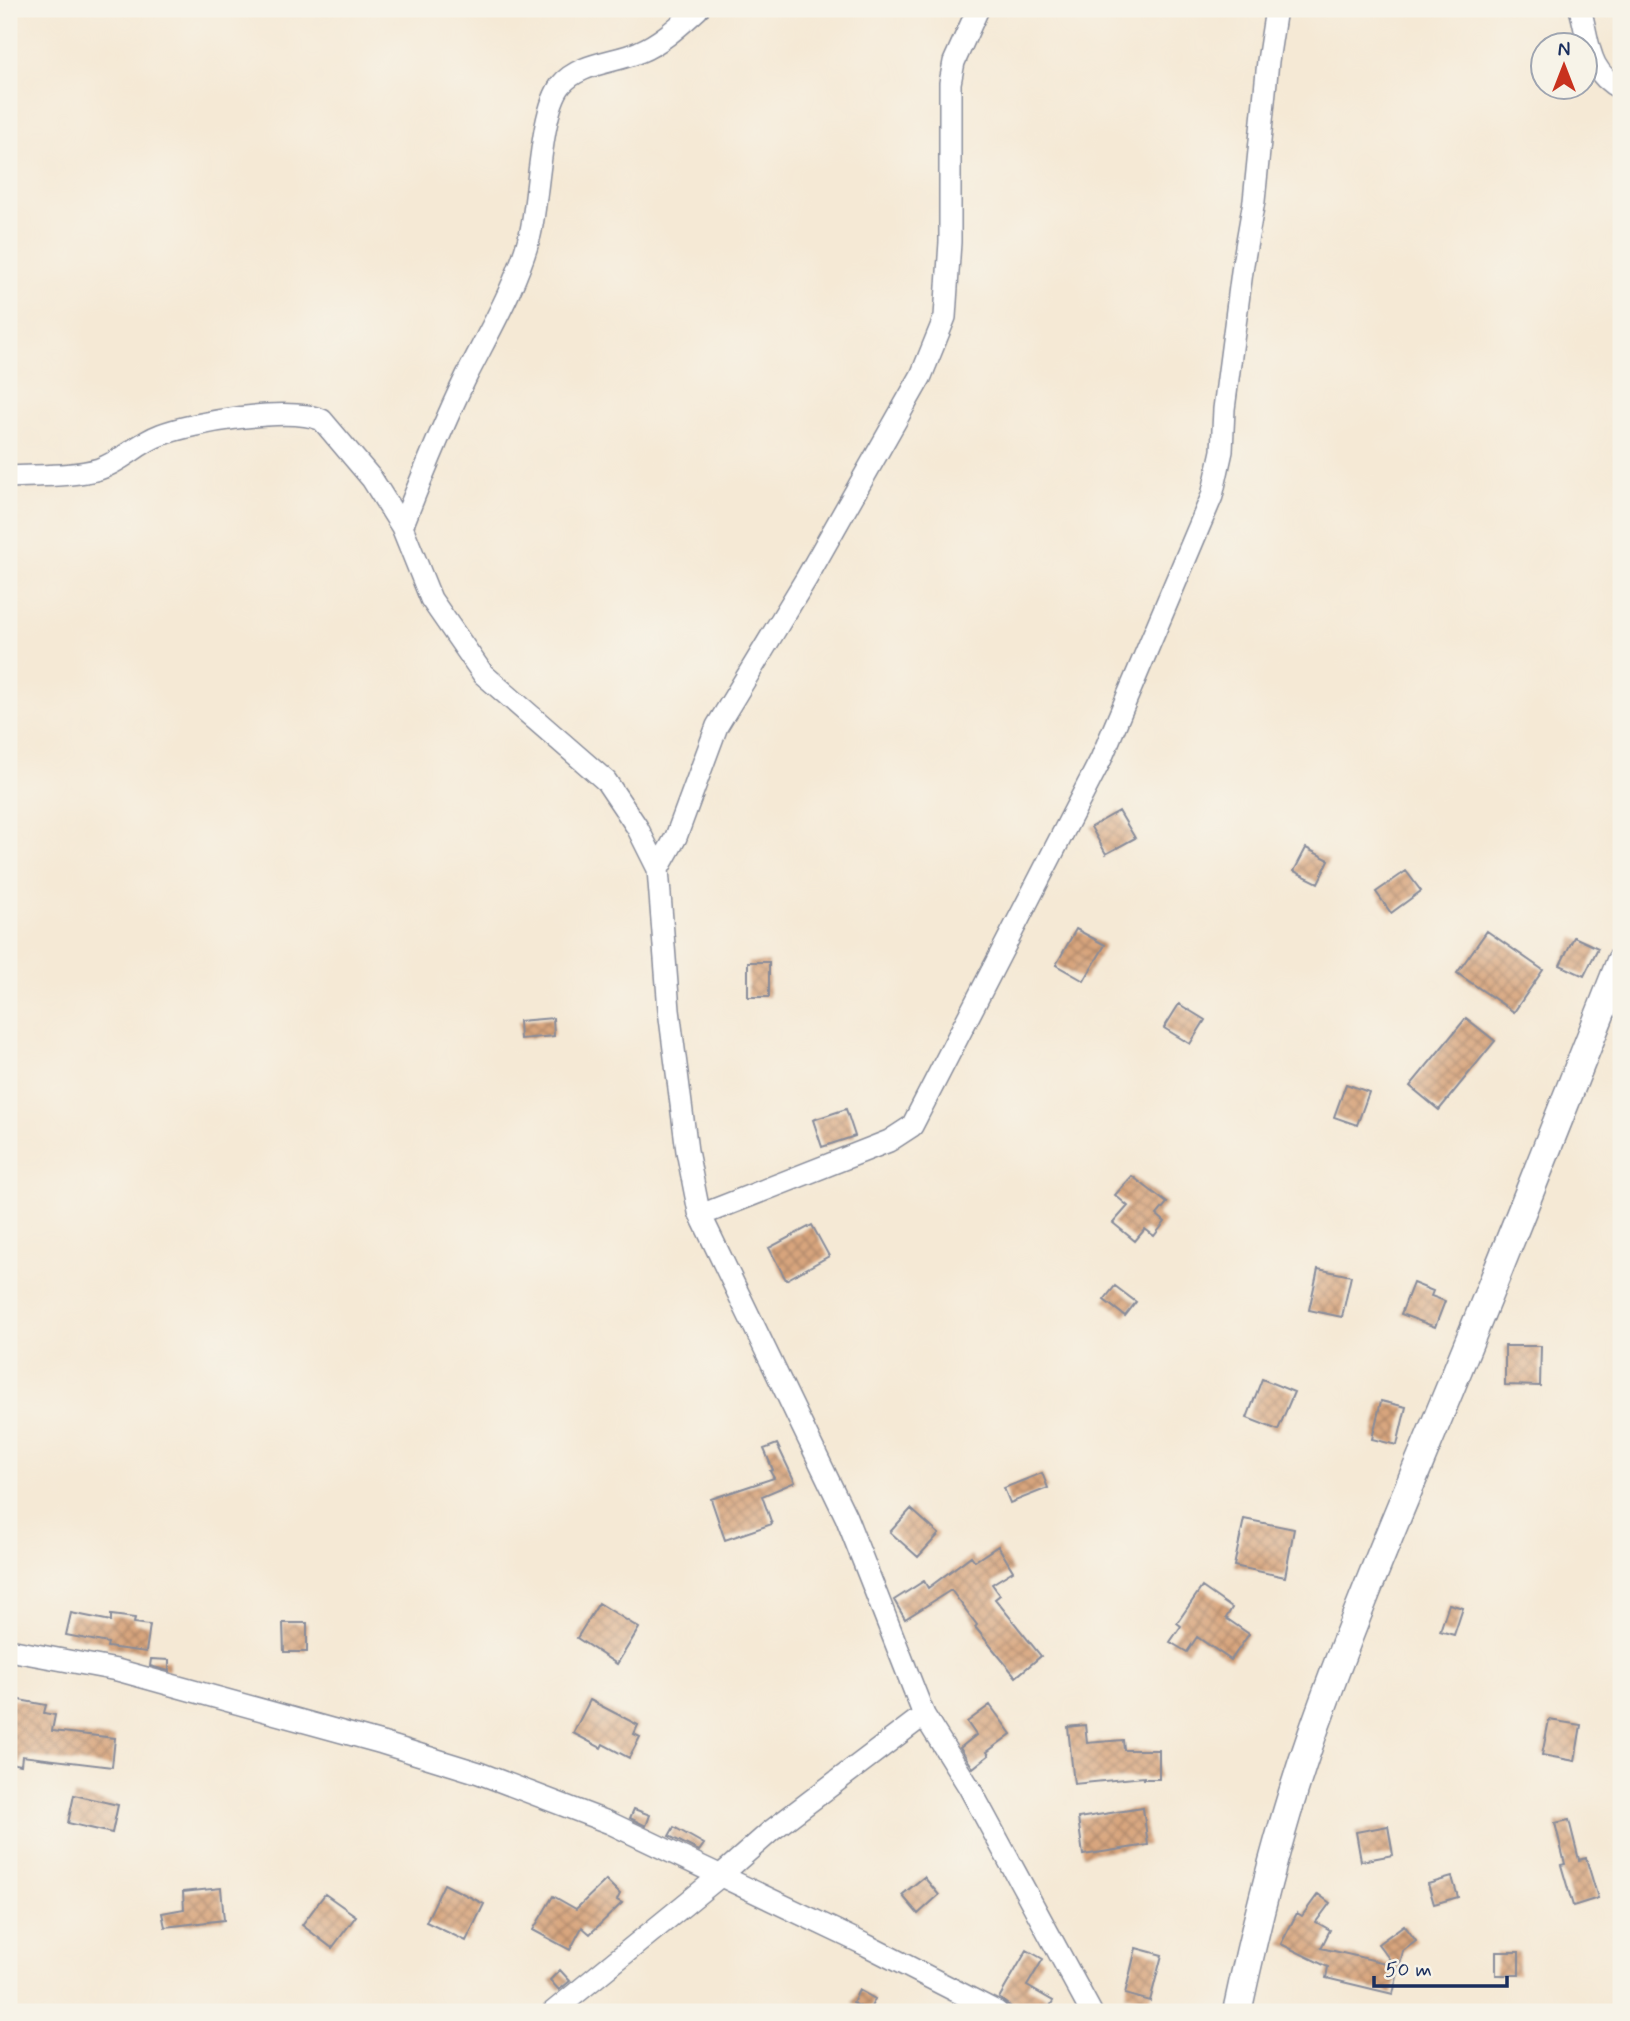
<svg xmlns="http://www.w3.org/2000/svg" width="1630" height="2021" font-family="Mynerve,sans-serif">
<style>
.building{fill:url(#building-cross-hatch)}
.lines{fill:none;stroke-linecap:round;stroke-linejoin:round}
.street-casing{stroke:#888c9a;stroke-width:24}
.secondary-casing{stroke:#888c9a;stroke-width:31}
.street{stroke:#fff;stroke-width:21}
.secondary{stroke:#fff;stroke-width:28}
</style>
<defs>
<pattern id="building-cross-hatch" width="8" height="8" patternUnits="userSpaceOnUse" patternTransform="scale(1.75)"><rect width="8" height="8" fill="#d8a57d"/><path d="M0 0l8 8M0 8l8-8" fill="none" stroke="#ae876a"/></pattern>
</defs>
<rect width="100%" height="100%" fill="#f7f3e8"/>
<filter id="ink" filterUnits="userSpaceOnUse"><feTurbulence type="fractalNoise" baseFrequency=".0143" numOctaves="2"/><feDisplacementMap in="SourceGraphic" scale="14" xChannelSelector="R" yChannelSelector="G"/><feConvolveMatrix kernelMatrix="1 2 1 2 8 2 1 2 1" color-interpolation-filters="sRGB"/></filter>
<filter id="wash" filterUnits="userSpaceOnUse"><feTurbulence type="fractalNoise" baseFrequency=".00686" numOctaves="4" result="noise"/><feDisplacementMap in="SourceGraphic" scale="28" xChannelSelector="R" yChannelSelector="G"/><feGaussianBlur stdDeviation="1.57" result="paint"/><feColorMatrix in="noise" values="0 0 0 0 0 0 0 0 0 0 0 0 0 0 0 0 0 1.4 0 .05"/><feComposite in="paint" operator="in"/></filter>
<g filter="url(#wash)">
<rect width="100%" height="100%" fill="#f5e9d5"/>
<g id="blocks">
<path class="building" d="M1119,811L1135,838L1106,854L1091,827Z
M1306,848L1329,860L1318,883L1294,871Z
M1406,871L1421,891L1391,913L1376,892Z
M1076,929L1105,945L1084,981L1056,965Z
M1487,931L1543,970L1514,1012L1457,973Z
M1574,937L1598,948L1584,976L1560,965Z
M748,962H769V997H748Z
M1179,1004L1205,1020L1190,1044L1164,1028Z
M553,1018L554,1036L520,1039L519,1021Z
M1466,1018L1495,1041L1439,1110L1410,1086Z
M1346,1084L1369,1092L1357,1125L1334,1117Z
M846,1109L855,1136L822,1147L813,1120Z
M1132,1176L1167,1203L1157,1215L1165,1222L1154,1236L1145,1229L1135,1241L1113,1223L1128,1206L1115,1195Z
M812,1225L829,1256L786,1280L769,1248Z
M1318,1269L1351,1276L1342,1317L1309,1310Z
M1413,1283L1433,1291L1431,1296L1445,1301L1435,1327L1401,1314Z
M1115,1286L1136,1302L1125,1316L1104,1300Z
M1505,1346H1541L1540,1386L1505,1385Z
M1262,1379L1294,1392L1278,1430L1247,1418Z
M1381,1401L1406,1407L1397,1445L1372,1439Z
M777,1444L795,1482L762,1496L772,1524L725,1540L711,1499L774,1478L770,1471L773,1470L764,1449Z
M1042,1473L1048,1488L1010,1503L1004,1488Z
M911,1509L939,1534L918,1557L890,1532Z
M1244,1519L1294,1529L1285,1577L1234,1566Z
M998,1546L1013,1571L992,1584L1000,1595L995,1599L1041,1656L1016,1677L975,1627L977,1625L951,1590L905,1619L894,1600L924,1581L928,1588L971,1556L975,1561Z
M1202,1587L1232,1608L1226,1618L1249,1634L1231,1660L1197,1637L1187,1652L1170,1642L1181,1626L1177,1623Z
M599,1603L639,1628L617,1664L577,1638Z
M1449,1604L1463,1608L1454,1635L1440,1631Z
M71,1613L111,1621V1615L135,1618L134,1623L150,1625L146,1652L107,1647L108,1643L66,1635Z
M283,1623H307V1652H284Z
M151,1659L169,1660V1671L150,1666Z
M9,1698L46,1705L44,1713L55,1715L52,1731L115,1738L112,1767L22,1756L21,1765L9,1763Z
M590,1700L638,1725L634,1734L640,1737L629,1758L603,1744L601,1748L573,1733Z
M990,1705L1011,1734L987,1752L989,1755L973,1768L960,1748L976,1735L967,1722Z
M1549,1720L1581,1725L1575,1761L1542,1755Z
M1085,1725L1087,1743L1123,1740L1124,1750H1159V1779H1144V1777L1074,1784L1068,1727Z
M74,1795L118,1805L112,1833L68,1823Z
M1143,1808L1148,1845L1083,1855L1078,1818Z
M634,1809L650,1815L646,1826L630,1818Z
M1569,1820L1579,1860L1586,1858L1598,1898L1573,1906L1561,1865L1565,1864L1555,1823Z
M1388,1826L1393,1855L1361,1861L1356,1832Z
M674,1827L704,1844L699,1851L669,1836Z
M924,1877L939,1895L918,1914L902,1895Z
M1452,1877L1458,1897L1434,1904L1428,1884Z
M606,1880L620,1894L617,1900L622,1903L590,1934L582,1927L570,1950L533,1930L553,1896L576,1909Z
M444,1884L484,1904L466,1941L426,1922Z
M221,1888L224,1920L165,1927L162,1913L184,1909L183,1892Z
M325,1894L356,1916L332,1948L302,1925Z
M1318,1894L1330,1903L1316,1922L1330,1930L1321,1948L1394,1965L1378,1944L1404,1925L1416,1941L1403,1951L1393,1994L1326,1978L1328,1967L1281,1944L1297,1913L1302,1916Z
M1136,1948L1162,1955L1150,2001L1125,1994Z
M1027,1950L1043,1959L1027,1986L1053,2001L1047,2012H1018L999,1998Z
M1496,1952H1519V1975H1496Z
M560,1970L570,1981L559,1990L550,1980Z
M859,1990L875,1999L869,2011L853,2003Z"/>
</g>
</g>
<g filter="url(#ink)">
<use href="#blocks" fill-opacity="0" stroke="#888c9a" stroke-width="2"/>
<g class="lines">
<g class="street-casing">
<path id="street" d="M1580,9C1590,42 1586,71 1621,89
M9,477C38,475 71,477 99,469C121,462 138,443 160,435C193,422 290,406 322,420L372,479L402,527L431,599L483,674L606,781L637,827L658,869L669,1010L687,1151L699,1212L846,1517L924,1715L969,1787L1091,2012
M402,527C422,476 443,424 467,375C490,330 517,284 530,235C539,199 540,111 561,85C579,63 614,63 639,52C661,43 680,25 698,9
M658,869L676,837L717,726L806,579L921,376L945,317L950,242V83L954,62L978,9
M701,1215L889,1141L912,1126L1101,759L1212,496L1222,451L1224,409L1243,264L1254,201L1268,61L1276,9
M9,1650L117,1670L382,1743L479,1773L610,1823L866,1945L997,2012
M553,2012L720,1876L771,1831L924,1715"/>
</g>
<g class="secondary-casing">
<path id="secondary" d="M1237,2012C1257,1918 1280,1826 1312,1735C1356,1609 1410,1487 1460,1364C1515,1230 1568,1095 1621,961"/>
</g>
<use href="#street" class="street"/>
<use href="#secondary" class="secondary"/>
</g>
</g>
<rect width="1630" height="2021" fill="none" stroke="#f7f3e8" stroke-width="35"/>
<g transform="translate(1564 66)"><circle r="33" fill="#f7f3e8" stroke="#9fa5b1" stroke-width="2"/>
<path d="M0-5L12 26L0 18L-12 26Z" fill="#c8321e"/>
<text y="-10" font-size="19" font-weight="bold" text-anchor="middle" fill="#1b2f5e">N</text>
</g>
<path d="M1374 1976v10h133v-10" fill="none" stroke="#1b2f5e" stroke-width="3.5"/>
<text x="1385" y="1976" font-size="21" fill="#1b2f5e" stroke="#f7f3e8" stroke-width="5" paint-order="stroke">50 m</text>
</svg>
